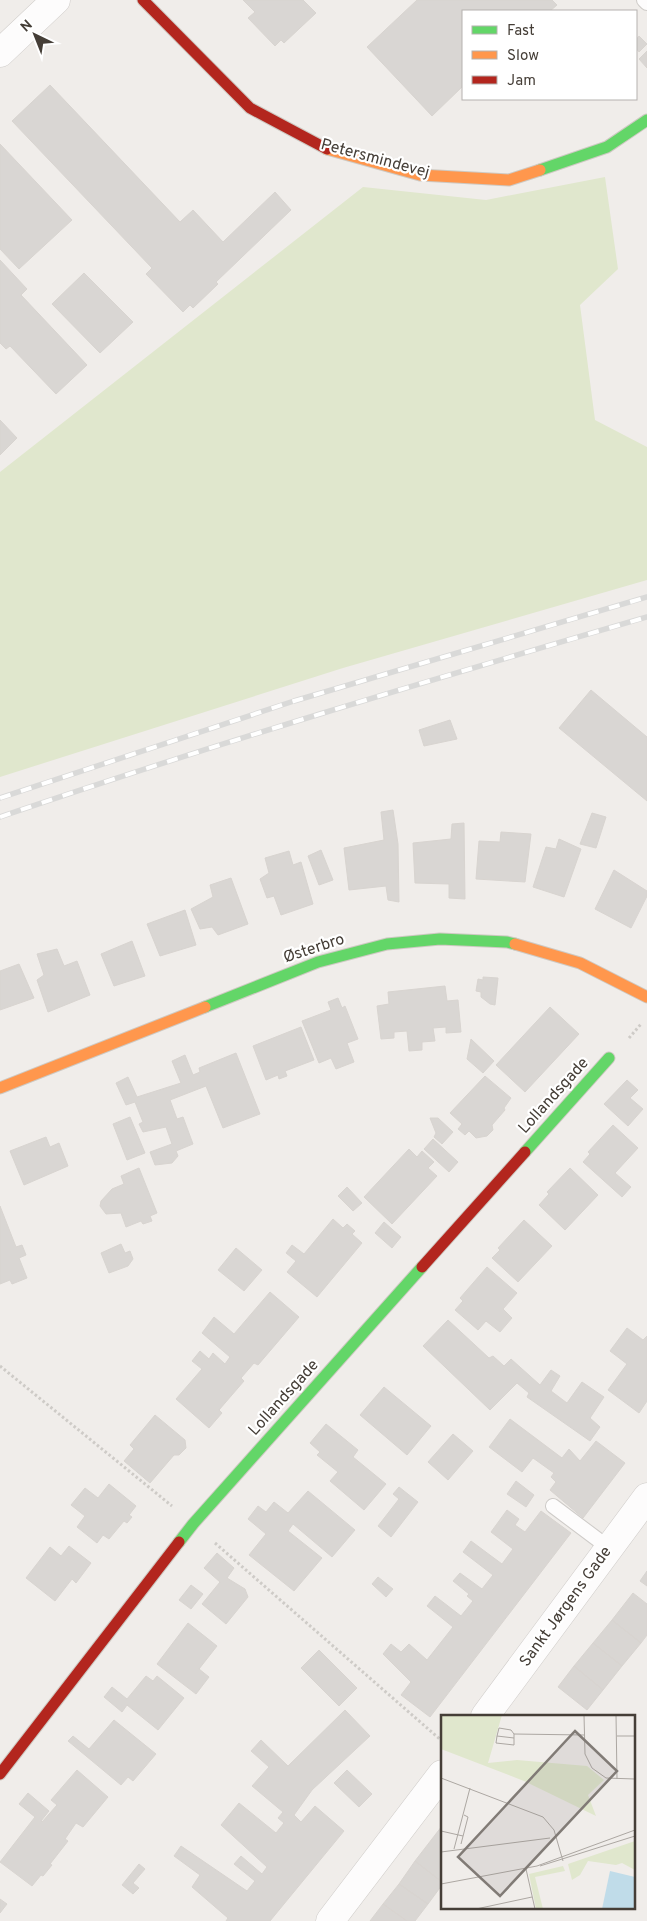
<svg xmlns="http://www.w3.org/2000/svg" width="647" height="1921" font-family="Overpass,sans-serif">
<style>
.green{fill:#e0e7cd}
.building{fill:#d9d6d3;stroke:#d8d4d0}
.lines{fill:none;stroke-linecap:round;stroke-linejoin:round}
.lane-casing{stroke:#cecbc8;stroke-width:16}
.street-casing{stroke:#cecbc8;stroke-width:29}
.fast-casing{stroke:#cec9c2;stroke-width:13}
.slow-casing{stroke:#cec9c2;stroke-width:13}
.jam-casing{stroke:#cec9c2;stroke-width:13}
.path{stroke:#cecbc7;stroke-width:3;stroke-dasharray:2.5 2.5;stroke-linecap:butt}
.lane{stroke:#fdfcfc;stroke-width:14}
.street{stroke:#fdfcfc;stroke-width:28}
.fast{stroke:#63d668;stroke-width:11}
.slow{stroke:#ff974d;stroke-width:11}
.jam{stroke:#b3261e;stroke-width:11}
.rail-casing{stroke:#d9d9d8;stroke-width:5.5}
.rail{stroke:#fff;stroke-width:4;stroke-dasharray:11;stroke-linecap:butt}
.labels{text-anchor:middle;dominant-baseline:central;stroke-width:4.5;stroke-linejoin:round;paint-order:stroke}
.street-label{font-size:16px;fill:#453e37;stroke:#fff}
.inset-road{fill:none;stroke:#aca7a2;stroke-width:1}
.view{fill:#817b76;fill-opacity:0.15;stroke:#817b76;stroke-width:2.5}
.inset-edge{fill:none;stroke:#453e37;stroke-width:2.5}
</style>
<rect width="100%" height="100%" fill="#f0edea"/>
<path class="green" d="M605,177L618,269L580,305L595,420L647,447V580L343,668L0,777V472L363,187L486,200Z"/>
<path class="building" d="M243,0H303L316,13L284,43L281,40L275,46L248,18L255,12Z
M417,0H552L557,5L550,11H463V86L432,116L367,47Z
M639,36L647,44L639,52L636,48V40Z
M647,51V68L639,59Z
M50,85L180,222L193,210L223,242L275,192L291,210L216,282L218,284L193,308L190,305L183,312L146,274L152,268L12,121Z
M0,144L72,220L19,269L0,249Z
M0,260L27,289L21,295L87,365L56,394L10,346L6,349L0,343Z
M84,273L133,322L100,353L52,304Z
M0,420L17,438L0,455Z
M591,690L647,737V801L559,728Z
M450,720L457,739L424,746L419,730Z
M393,810L398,844L399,902L388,900L386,886L349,890L344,848L384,840L381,812Z
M592,813L606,817L596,848L580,844Z
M464,823L465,899L449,898V884L415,883L413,843L451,839L452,824Z
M501,832L531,834L525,882L476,879L479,841L500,842Z
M559,839L581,849L564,897L533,887L546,847L556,849Z
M321,850L333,880L319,885L308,856Z
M289,851L293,865L301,862L313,904L281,915L274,896L267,898L260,879L269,873L265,858Z
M614,870L647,891V896L631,928L595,909Z
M231,878L248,924L218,935L212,927L200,929L191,909L213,897L210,885Z
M185,910L196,945L160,956L147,924Z
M132,941L145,976L114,986L101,954Z
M57,949L64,966L77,961L90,995L48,1012L37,980L44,975L37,954Z
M19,964L34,998L0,1010V971Z
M483,977L498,978L495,1005L490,1004L481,997V992L476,991L478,979L483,980Z
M445,986L447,1001L458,1000L461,1032L446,1033V1027L433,1028L435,1041L422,1042V1050L409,1051L407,1031L394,1032V1038L381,1039L377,1006L389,1004L388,992Z
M338,998L342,1008L345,1006L358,1039L347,1043L354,1062L336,1069L331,1058L319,1063L302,1021L331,1010L328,1002Z
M550,1007L579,1034L525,1092L496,1065Z
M301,1027L314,1060L285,1071L287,1076L279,1079L278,1075L266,1080L253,1046Z
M471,1039L494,1061L483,1073L467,1059Z
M236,1053L260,1114L223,1128L206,1086L170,1100L177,1119L183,1117L193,1144L176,1151L178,1156L172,1163L155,1165L150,1152L172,1144L166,1127L143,1132L139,1124L143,1122L135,1102L126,1105L116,1083L128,1077L137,1097L181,1083L172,1061L185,1055L193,1075L200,1072L199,1068Z
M485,1076L511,1098L504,1108L505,1110L492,1125L493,1130L487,1136L476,1138L469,1131L465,1135L458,1129L462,1124L450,1113Z
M627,1080L638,1090L630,1098L643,1109L628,1126L604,1104Z
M130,1117L145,1153L127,1160L113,1124Z
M430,1118H438L453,1132L442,1144L434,1137L436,1133Z
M613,1125L638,1148L615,1173L631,1187L622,1197L583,1162L590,1154L588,1152Z
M46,1137L50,1147L59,1143L68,1166L24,1185L10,1151Z
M433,1139L458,1162L449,1172L424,1149Z
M409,1149L417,1157L422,1151L434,1162L428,1168L437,1176L392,1224L364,1197Z
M139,1168L157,1213L150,1216L152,1221L143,1224L141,1221L126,1227L121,1213L106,1214L100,1206L101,1201L112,1189L124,1184L121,1176Z
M570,1168L598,1195L565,1230L539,1205L549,1194L547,1192Z
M347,1187L362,1203L353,1211L338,1196Z
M0,1206L16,1247L22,1245L26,1255L19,1258L27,1278L12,1284L10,1280L0,1284Z
M333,1219L343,1228L347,1224L355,1231L352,1234L362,1243L317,1297L287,1272L296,1261L286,1253L292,1245L304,1254Z
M524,1220L552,1246L518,1282L492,1258L500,1250L498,1248Z
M384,1222L401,1237L392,1248L375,1233Z
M121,1244L125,1253L130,1251L133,1259L128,1266L109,1273L101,1253Z
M236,1248L262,1270L244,1291L218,1270Z
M487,1267L517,1293L503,1309L512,1318L500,1332L486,1321L478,1330L455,1310L463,1301L460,1298Z
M270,1292L299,1317L258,1365L254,1363L241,1378L244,1381L219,1410L222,1413L209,1428L176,1399L202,1369L192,1361L200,1351L209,1359L213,1353L225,1364L230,1357L202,1333L214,1317L234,1334Z
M448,1320L489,1358L493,1356L504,1366L511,1359L540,1385L551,1370L560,1376L551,1391L567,1403L582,1382L604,1397L590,1418L600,1427L590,1441L527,1397L529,1393L517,1383L490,1410L423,1346Z
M627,1328L643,1340L647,1336V1401L639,1413L608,1390L627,1364L610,1351Z
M384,1387L431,1426L407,1455L360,1415Z
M155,1415L185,1440L186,1448L179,1455H174L150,1483L124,1461L134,1449L130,1445Z
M510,1419L562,1458L569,1449L580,1461L596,1441L625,1463L583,1518L550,1490L556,1482L551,1477L554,1473L533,1458L522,1472L489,1447Z
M326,1424L358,1450L353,1457L386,1484L364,1510L330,1481L338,1472L317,1455L320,1452L310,1443Z
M453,1434L473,1451L448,1480L428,1462Z
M516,1481L534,1495L526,1507L507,1494Z
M109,1484L136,1506L129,1515L132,1517L127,1523L124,1521L109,1539L103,1535L97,1543L77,1527L85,1516L71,1505L85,1488L98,1498Z
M399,1487L418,1502L391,1537L378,1526L399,1499L393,1494Z
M308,1491L355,1530L332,1557L293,1524L288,1531L322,1558L294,1591L249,1555L266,1534L248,1519L258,1506L266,1512L274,1502L288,1513Z
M507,1510L519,1519L515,1525L525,1532L541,1511L571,1533L430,1717L401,1695L411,1682L383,1654L391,1644L401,1652L409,1644L427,1660L453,1627L427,1606L435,1596L461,1616L473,1601L467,1596L469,1594L453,1581L460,1573L482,1589L493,1575L463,1552L471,1541L502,1564L513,1549L491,1532Z
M69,1546L91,1563L76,1583L72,1579L55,1601L26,1578L50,1547L61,1556Z
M217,1553L234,1568L227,1578L245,1589L248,1597L226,1624L202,1604L220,1582L204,1568Z
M647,1571V1586L640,1581Z
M378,1577L393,1589L386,1597L372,1584Z
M191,1585L203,1594L191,1609L179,1600Z
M633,1593L647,1604V1635L641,1643L612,1620Z
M612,1620L641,1643L622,1666L593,1643Z
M188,1623L217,1646L199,1669L209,1677L196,1694L157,1664Z
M593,1643L622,1666L603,1690L574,1666Z
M319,1650L357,1688L339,1706L301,1668Z
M574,1666L603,1690L587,1710L558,1687Z
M146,1676L153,1681L157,1676L184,1698L158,1730L127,1705L122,1712L104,1697L112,1687L127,1699Z
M345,1710L370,1736L312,1790L294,1815L301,1822L315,1806L344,1831L270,1921H226L228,1918L192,1887L200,1875L174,1856L181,1846L247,1891L255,1881L234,1864L241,1856L262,1874L267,1867L221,1825L239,1803L276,1833L284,1823L278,1818L283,1812L252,1786L269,1767L251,1751L261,1740L288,1766Z
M114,1720L156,1754L133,1781L128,1777L121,1785L68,1741L73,1736L89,1749Z
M77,1770L108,1797L83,1827L76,1823L65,1839L68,1841L50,1864L52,1865L43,1876L41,1875L32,1886L0,1862L35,1817L19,1804L28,1793L49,1811L41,1821L42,1822L57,1805L51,1800Z
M347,1770L372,1794L359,1807L334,1783Z
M442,1826V1882L415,1861Z
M415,1861L442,1882V1885L428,1904L399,1884Z
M139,1864L145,1869L133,1883L139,1888L133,1894L122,1885Z
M399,1884L428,1904L415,1921H407L383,1904Z
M0,1899L7,1904L0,1913Z
M383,1904L407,1921H370Z"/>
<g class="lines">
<g class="lane-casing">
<path id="lane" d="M644,0L647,3
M553,1506L609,1548"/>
</g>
<g class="street-casing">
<path id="street" d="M0,53L56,0
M485,1716L647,1497
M330,1921L442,1774"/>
</g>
<g class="fast-casing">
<path id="fast" d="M540,170L607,147L647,120
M205,1007L318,962L387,944L440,939L507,942L515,944
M525,1152L609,1058
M179,1542L193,1524L422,1267"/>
</g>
<g class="slow-casing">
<path id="slow" d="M327,149L420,175L509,180L540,170
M515,944L580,963L647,997
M0,1088L205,1007"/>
</g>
<g class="jam-casing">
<path id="jam" d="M143,0L250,108L327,149
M422,1267L525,1152
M0,1774L179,1542"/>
</g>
<path class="path" d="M629,1038L641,1024
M0,1366L172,1506
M215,1543L442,1741"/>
<use href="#lane" class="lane"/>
<use href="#street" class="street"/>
<use href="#fast" class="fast"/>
<use href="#slow" class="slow"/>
<use href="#jam" class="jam"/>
<g class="rail-casing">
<path id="rail" d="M0,798L294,701L647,597
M0,817C214,744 430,680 647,617"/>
</g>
<use href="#rail" class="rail"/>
</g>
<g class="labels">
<g class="street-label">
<text transform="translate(375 159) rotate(15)">Petersmindevej</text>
<text transform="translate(314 949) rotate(-18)">Østerbro</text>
<text transform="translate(554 1096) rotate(-48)">Lollandsgade</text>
<text transform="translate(284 1398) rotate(-48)">Lollandsgade</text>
<text transform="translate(566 1607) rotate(-54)">Sankt Jørgens Gade</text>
</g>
</g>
<g transform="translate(441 1715)">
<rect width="194" height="194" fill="#f0edea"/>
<path d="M0,0H61L47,48L76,45L146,51L163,65L147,80L155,101L83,66L0,34ZM194,126V155L181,148L175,150L147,146L139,160L131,165L127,149ZM122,151L124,156L94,162L102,194H95L88,159Z" fill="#e0e7cd"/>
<path d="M169,156L194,162V194H161Z" fill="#c0dce9"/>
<path class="inset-road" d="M143,0L144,39L151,53L165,63L194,64M175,0L176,64M73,19L143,20M73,19V23L56,21L55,28L73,30V23M56,21L58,13L70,15L73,19M176,21H194M0,63L102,102L113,115L122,146M0,116L22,121M20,129L27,102L23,100M13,134L29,73M0,137L109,123M99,151L194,121M85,154L94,194M0,169L96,151L194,115M35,194L91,182"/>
<path class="view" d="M134,16L176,56L59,181L17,142Z"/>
<rect width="194" height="194" class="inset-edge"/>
</g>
<rect x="462" y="10" width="175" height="90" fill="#ffffff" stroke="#b5b2af"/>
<rect x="472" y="26" width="25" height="8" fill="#63d668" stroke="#b5b2af"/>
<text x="507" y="35" font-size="15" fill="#453e37">Fast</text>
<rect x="472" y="51" width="25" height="8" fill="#ff974d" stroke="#b5b2af"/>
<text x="507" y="60" font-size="15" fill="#453e37">Slow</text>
<rect x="472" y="76" width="25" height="8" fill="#b3261e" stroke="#b5b2af"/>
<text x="507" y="85" font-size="15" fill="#453e37">Jam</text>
<g transform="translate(35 35) rotate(317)" stroke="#ffffff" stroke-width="4" paint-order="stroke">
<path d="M0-4L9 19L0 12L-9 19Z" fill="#453e37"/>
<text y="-8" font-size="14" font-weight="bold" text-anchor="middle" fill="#453e37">N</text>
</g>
</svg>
